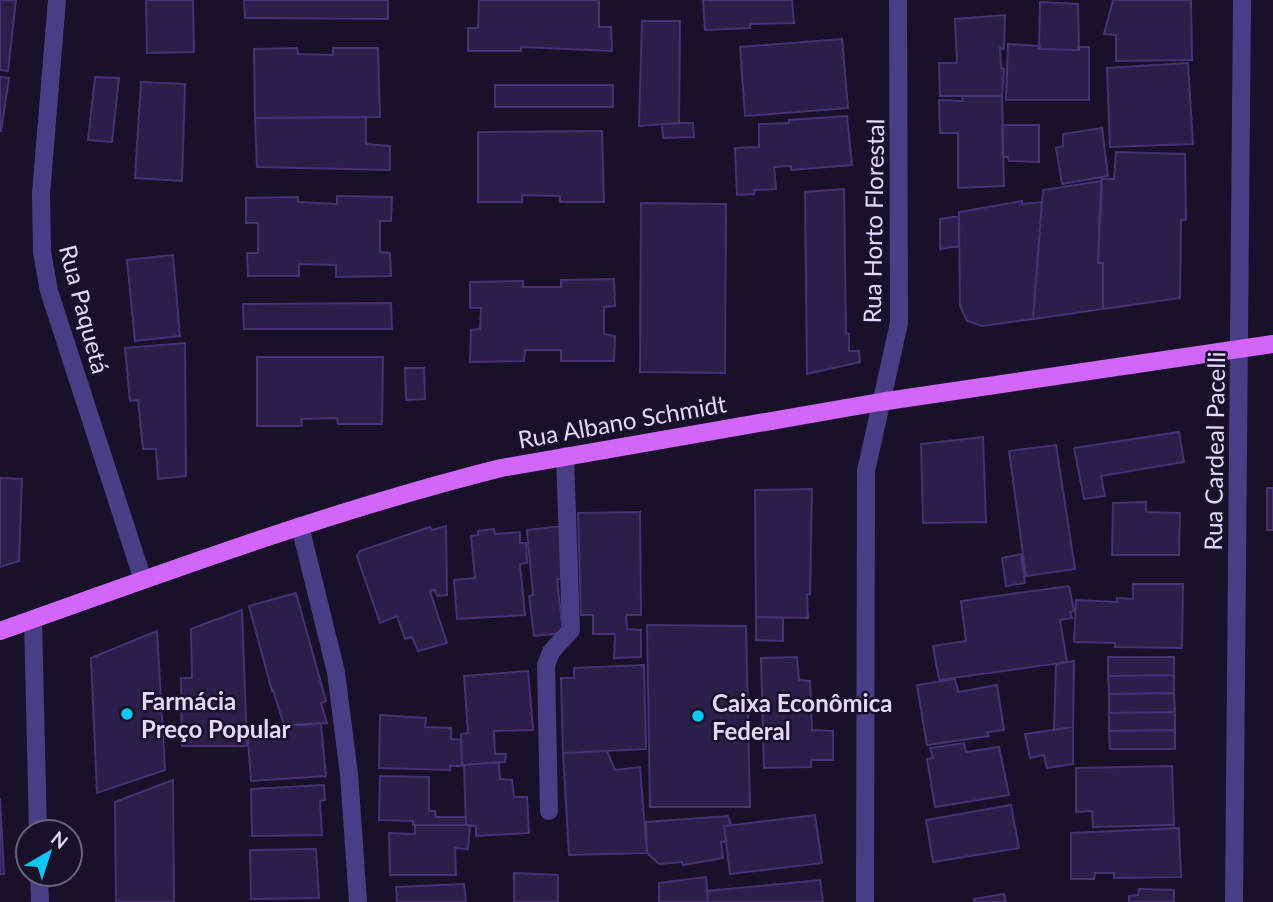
<svg xmlns="http://www.w3.org/2000/svg" width="1273" height="902" font-family="Lato,sans-serif">
<style>
.building{fill:#2b1e49;stroke:#453174;stroke-width:2}
.lines{fill:none;stroke-linecap:round;stroke-linejoin:round}
.street{stroke:#483e86;stroke-width:18}
.primary{stroke:#d265fa;stroke-width:18}
.poi-dot{fill:#0dc7f7;stroke:#181129;stroke-width:2.5}
.labels{text-anchor:middle;dominant-baseline:central;stroke-width:5;stroke-linejoin:round;paint-order:stroke}
.street-label{font-size:24px;fill:#e2dafe;stroke:#181129}
.poi-label{font-size:24px;font-weight:bold;fill:#e2dafe;stroke:#181129;text-anchor:start}
</style>
<rect width="100%" height="100%" fill="#181129"/>
<path class="building" d="M0,0H16L8,71L0,70Z
M146,0H193L194,52L147,53Z
M244,0H388V19L245,18Z
M479,0H599V27H611L612,51L521,47V51H468V28H478Z
M703,0H792L794,23L750,24V28L705,30Z
M1113,0H1191L1192,60L1116,61V35L1104,34Z
M1040,2L1078,4L1079,50L1039,49Z
M1005,15L1004,49L1000,48L1001,68L1004,69L1002,96H940L939,63H957L955,19Z
M642,21H680L679,123L639,126Z
M842,39L848,108L745,116L740,47Z
M1008,44L1040,46L1039,49L1079,50L1078,47H1089V100H1006Z
M297,48L298,54L333,55V48H378L380,117L255,118L254,49Z
M1188,63L1193,144L1110,147L1107,68Z
M0,77L9,78L1,131H0Z
M95,77L119,78L112,142L88,140Z
M141,82L185,84L182,181L135,178Z
M495,85H613V107H495Z
M962,96H1002L1004,186L958,188V133H940L939,100L963,101Z
M847,116L852,165L791,170V166L774,167L776,189L755,190L754,194L737,195L735,148L759,147V124L789,123V120Z
M366,117V144L390,146V170L257,167L255,118Z
M679,123H693L694,137L663,138L662,124Z
M1002,125H1039V162L1009,161L1008,157H1003Z
M1102,128L1108,176L1062,184L1056,148L1063,146V134Z
M602,131L604,202H560V196L522,195V202H478V132Z
M1116,152L1185,154L1186,220H1181L1180,298L1103,309V263H1098L1101,181L1102,179H1114Z
M1102,181L1098,263H1103V309L1033,319L1043,190Z
M844,189L846,333L849,334V351H859L860,362L807,374L805,192Z
M337,196L392,197L391,221H380V252L390,253L391,276L336,277V265L299,264V276H248L247,253H258V223H246V198L298,197V202L337,204Z
M1022,201V204L1042,202L1033,319L982,326L967,321L960,306L959,212Z
M641,203L726,204L725,373L640,372Z
M959,216V246L940,249V219Z
M173,255L180,336L135,341L127,260Z
M614,279L615,306L604,307V334L615,336L614,361H561V350H525L524,361L470,362L471,330L480,329L481,308H470V282L523,281V287H561V280Z
M391,303L392,329H244L243,304Z
M185,343L186,476L158,479L156,449H143L138,400L130,401L125,348Z
M257,357H383L382,424H338L337,418L301,419L302,426H257Z
M405,368H424L425,399L406,400Z
M1179,432L1184,462L1101,476L1105,496L1084,499L1074,448Z
M983,437L986,522L923,523L921,444Z
M1056,445L1075,569L1026,576L1009,451Z
M0,478L22,479L19,561L0,567Z
M1267,488H1273V530H1267Z
M812,489L810,594H807L808,618L756,617L755,490Z
M1146,502V512L1180,513L1179,555H1112L1113,503Z
M640,512L641,615H626L627,629L641,630V657L614,658L615,634H593V615H581L578,513Z
M446,526L447,595L437,596L435,590L430,591L447,643L418,651L412,637L405,639L397,616L380,623L357,556L360,551L430,527L432,530Z
M563,526V579H557L563,633L534,636L529,596L533,595L527,530Z
M494,529L495,534L520,532V543H526L527,563L520,564L525,615L457,619L454,580L475,578L471,536L478,535V531Z
M1021,554L1025,583L1006,586L1002,558Z
M1133,584H1183L1182,648L1115,647V643L1074,642L1076,600L1117,602V598L1133,599Z
M1069,586L1074,611L1070,612L1072,618L1060,620L1067,662L939,680L933,646L966,641L961,601Z
M296,593L326,701L321,703L327,723L284,725L273,690L272,691L249,606Z
M242,610L247,746H182L181,678H192L191,629Z
M756,617L783,618V641L756,640Z
M647,625L746,626L750,807H650Z
M157,631L165,770L97,793L91,658Z
M797,657L799,680L810,681L812,730L833,731V760H811V767L764,768L761,658Z
M1108,657H1174V675L1108,676Z
M1074,661L1073,727L1054,730L1056,664Z
M644,665L646,749L563,753L561,678H574V668Z
M528,671L533,730L494,731L495,754H506L505,762L462,765L461,734L468,733L464,676Z
M1174,675V693L1109,694L1108,676Z
M955,679L958,692L997,685L1004,730L987,732L989,736L927,745L917,685Z
M1174,693L1175,712L1109,713V694Z
M1175,712V730L1109,731V713Z
M380,715L426,718L425,727L451,728V739L461,740L462,766H450V770L379,768Z
M321,724L326,776L251,781L247,728Z
M1073,727V764L1047,768L1044,755L1030,758L1025,734Z
M1175,730V749H1110L1109,731Z
M964,743L966,752L999,747L1009,795L935,807L927,759L933,758L930,748Z
M607,751L615,770L640,767L647,853L569,855L563,753Z
M499,762L500,779L512,780L514,797H527L529,833L476,836V826L466,825L464,765Z
M1172,766L1174,825L1093,827L1092,811L1076,812V768Z
M380,776L429,777V811H435L436,817H466V825H413V821L379,820Z
M173,780L174,902H116L115,802Z
M324,785L325,800L320,801L322,835L252,836L251,789Z
M0,798L4,874H0Z
M1011,805L1019,848L933,862L926,820Z
M815,815L822,863L730,874L724,826Z
M728,816L731,825L724,826L726,841L721,842L723,858L683,865L682,862L659,864L647,853L646,822Z
M415,825H470L468,849L455,848L456,875H390L389,833L415,834Z
M1179,828L1181,877L1114,878V873H1095L1094,879H1071V833Z
M316,849L319,898L251,899L250,850Z
M514,873L558,875V902H514Z
M706,877L708,902H659V883Z
M820,880L823,902H708L707,891Z
M464,884L466,902H397L396,887Z
M1139,889L1174,890V902H1129V896L1138,895Z
M1004,894L1006,902H974V899Z"/>
<g class="lines">
<path class="street" d="M57,0L41,194L42,252L49,291L143,580
M300,526L336,672L349,774L358,902
M33,620L38,832
M549,811L546,665L551,652L571,630L565,456
M39,874L40,902
M865,902L866,471L899,323L898,0
M1234,902L1242,0"/>
<path class="primary" d="M0,631C165,572 330,511 501,468L880,402L1273,344"/>
</g>
<g class="poi-dot">
<circle cx="127" cy="714" r="7"/>
<circle cx="698" cy="716" r="7"/>
</g>
<g class="labels">
<g class="street-label">
<text transform="translate(873 221) rotate(-89)">Rua Horto Florestal</text>
<text transform="translate(85 309) rotate(75)">Rua Paquetá</text>
<text transform="translate(622 421) rotate(-10)">Rua Albano Schmidt</text>
<text transform="translate(1214 451) rotate(-89)">Rua Cardeal Pacelli</text>
</g>
<g class="poi-label">
<text x="141" y="700">Farmácia<tspan x="141" dy="28">Preço Popular</tspan></text>
<text x="712" y="702">Caixa Econômica<tspan x="712" dy="28">Federal</tspan></text>
</g>
</g>
<g transform="translate(49 853) rotate(39)"><circle r="33" fill="#181129" stroke="#69617e" stroke-width="2"/>
<path d="M0-5L12 26L0 18L-12 26Z" fill="#0dc7f7"/>
<text y="-10" font-size="19" font-weight="bold" text-anchor="middle" fill="#e2dafe">N</text>
</g>
</svg>
